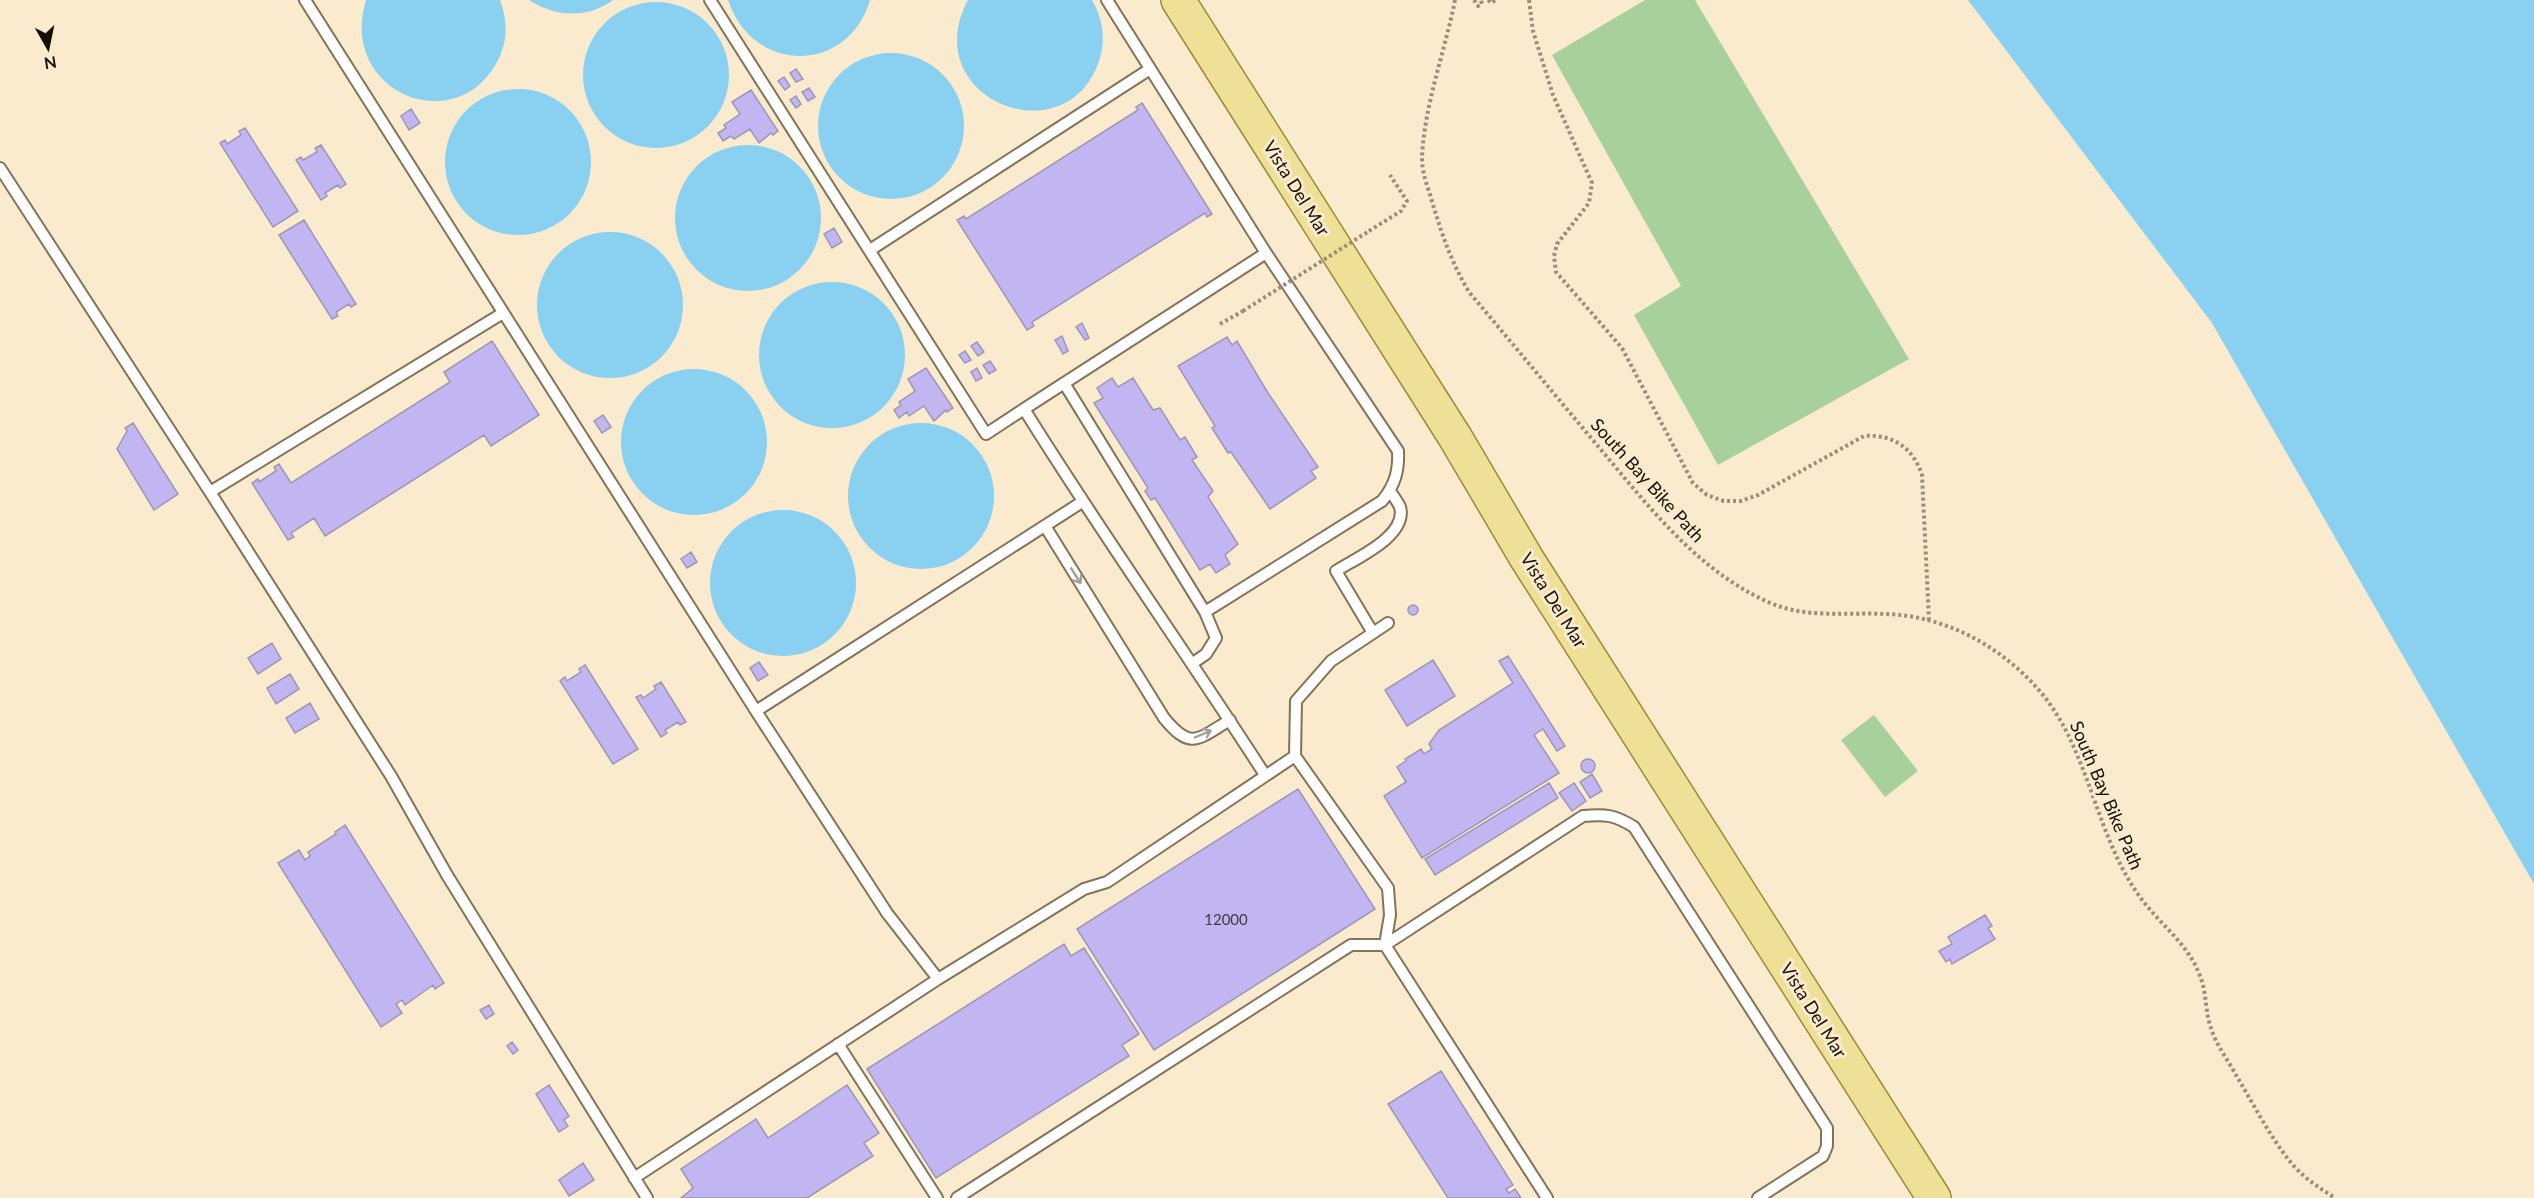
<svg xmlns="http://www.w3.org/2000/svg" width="2534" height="1198" font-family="Lato,sans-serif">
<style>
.green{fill:#a7d09c}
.water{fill:#89d0f1}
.building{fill:#c1b6f2;stroke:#9c97b4;stroke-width:1.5}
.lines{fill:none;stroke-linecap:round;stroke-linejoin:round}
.service-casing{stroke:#827359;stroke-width:14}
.primary-casing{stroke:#9c8a37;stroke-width:36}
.path{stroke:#998e79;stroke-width:4;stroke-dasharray:3 3;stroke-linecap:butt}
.service{stroke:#fff;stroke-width:10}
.primary{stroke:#efe097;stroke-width:33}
.path-bridge{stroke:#998e79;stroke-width:4;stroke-dasharray:3 3;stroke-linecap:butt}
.oneway{stroke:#a19f9b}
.labels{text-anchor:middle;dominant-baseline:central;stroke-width:6;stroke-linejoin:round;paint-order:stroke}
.number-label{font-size:15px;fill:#403a41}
.street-label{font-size:18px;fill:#151006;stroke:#fbebce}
</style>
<rect width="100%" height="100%" fill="#fbebce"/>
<path class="green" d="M1645,0H1695L1909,359L1718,465L1634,315L1681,286L1552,55Z
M1874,715L1918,771L1885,797L1841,740Z"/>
<path class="water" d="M366,0H500C508,21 508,42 497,62C455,140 338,92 366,0Z
M529,0H613C588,19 554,17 529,0Z
M728,0H870C848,75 752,74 728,0Z
M968,0H1092C1102,17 1106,38 1100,58C1069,160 915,99 968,0Z
M1968,0H2534V884L2212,323Z
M583 75a73 73 0 1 1 146 0a73 73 0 1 1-146 0Z
M818 126a73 73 0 1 1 146 0a73 73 0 1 1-146 0Z
M445 162a73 73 0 1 1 146 0a73 73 0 1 1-146 0Z
M675 218a73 73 0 1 1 146 0a73 73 0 1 1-146 0Z
M537 305a73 73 0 1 1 146 0a73 73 0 1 1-146 0Z
M759 355a73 73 0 1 1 146 0a73 73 0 1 1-146 0Z
M621 442a73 73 0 1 1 146 0a73 73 0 1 1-146 0Z
M848 496a73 73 0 1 1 146 0a73 73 0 1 1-146 0Z
M710 583a73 73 0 1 1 146 0a73 73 0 1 1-146 0Z"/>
<path class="building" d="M796,69L803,79L796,82L790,73Z
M784,77L790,86L785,90L778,81Z
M809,88L815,97L808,101L802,92Z
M751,90L778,131L773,135L771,133L759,143L750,129L734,139L731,136L723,141L718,133L726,128L724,125L740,114L732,102Z
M796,96L801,104L796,108L790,100Z
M1142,103L1212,214L1207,217L1205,213L1032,322L1034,326L1027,330L957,220L964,216L966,219L1138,110L1136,107Z
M411,109L420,123L409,130L401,116Z
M245,128L298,211L273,227L220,143L225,140L227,144L241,135L239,131Z
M321,145L346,184L340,188L338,185L325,193L327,196L321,200L296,160L301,157L303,160L317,152L315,148Z
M304,220L356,304L351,307L349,304L336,312L338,316L332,319L279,235Z
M834,228L842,242L832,248L824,234Z
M1082,323L1089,338L1085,340L1076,327Z
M1062,336L1068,351L1063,354L1055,340Z
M1227,337L1232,345L1237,341L1268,393L1318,467L1311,471L1316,478L1270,509L1231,452L1228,453L1212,428L1215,426L1178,366Z
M492,341L539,415L491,446L484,435L325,536L314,518L291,533L294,537L288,540L252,483L258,479L259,482L276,471L274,467L279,464L291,483L450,382L444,372Z
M977,342L984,352L978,356L971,346Z
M965,351L971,360L965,363L959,355Z
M990,361L996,370L989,374L983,365Z
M926,368L953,408L947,412L946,410L934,421L924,406L909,416L907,412L899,418L894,410L901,405L899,402L915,391L908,379Z
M977,368L982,378L976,381L971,372Z
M1112,378L1118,387L1133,378L1153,410L1160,408L1180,440L1185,437L1197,457L1192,460L1213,491L1208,497L1238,544L1225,555L1230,564L1216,573L1210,564L1200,570L1155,498L1151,500L1145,491L1148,488L1094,403L1103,398L1097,388Z
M603,415L611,427L602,433L594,421Z
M133,423L178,494L154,510L117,449L127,431L125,428Z
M691,552L697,562L687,568L681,559Z
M1408 610a5 5 0 1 1 10 0a5 5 0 1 1-10 0Z
M272,643L281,659L258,674L248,658Z
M1508,656L1565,746L1557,751L1543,729L1534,735L1559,773L1422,858L1384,796L1406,782L1397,767L1406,761L1405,759L1421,749L1424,754L1432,749L1429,744L1439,730L1513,683L1499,661Z
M1433,660L1455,696L1407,726L1385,690Z
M759,662L768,675L758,681L750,668Z
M585,665L638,749L613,764L560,681L565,677L567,681L581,672L579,669Z
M290,674L299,689L276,704L267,688Z
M661,682L686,722L680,725L678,722L665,730L667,733L661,737L636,697L641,695L643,698L656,689L654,686Z
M310,703L319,719L295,733L286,718Z
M1581 766a7 7 0 1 1 14 0a7 7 0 1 1-14 0Z
M1592,774L1602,791L1590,798L1580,782Z
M1549,783L1558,798L1435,875L1425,859Z
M1574,783L1586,801L1572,811L1559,793Z
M1298,789L1375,909L1154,1050L1077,929Z
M345,825L444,983L435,989L433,985L405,1005L402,1000L396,1004L402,1013L381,1027L278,863L299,850L305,860L310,856L308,852L336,834L335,832Z
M1985,915L1992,926L1988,928L1995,939L1952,964L1950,959L1946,962L1939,951L1952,944L1948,937Z
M1064,944L1071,956L1084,948L1139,1034L1122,1045L1129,1056L936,1178L867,1069Z
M489,1005L494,1014L486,1019L480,1010Z
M512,1042L518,1050L513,1054L507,1046Z
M1441,1071L1513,1185L1506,1189L1509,1193L1515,1189L1521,1198H1448L1388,1104Z
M549,1085L569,1116L564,1120L568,1126L559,1132L536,1094Z
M847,1085L879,1133L864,1143L873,1156L807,1198H681L693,1188L681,1169L756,1119L768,1138Z
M583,1163L594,1180L569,1196L559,1180Z"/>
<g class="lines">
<g class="service-casing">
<path id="service" d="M305,0L756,711L887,913L938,979
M710,0L986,434L1024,409
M1107,0L1266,253L1398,451C1399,471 1395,485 1382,501L1205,612L1216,638L1206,654L1193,663
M0,168L210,492L391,776L447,875L647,1198
M870,250L1150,69
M1064,383L1205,612
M210,492L503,313
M1045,526L1164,718C1191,751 1198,739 1230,720
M1388,623L1331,661L1296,701L1295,756L1388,888L1390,915L1385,945L1547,1198
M1373,633L1336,571C1356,558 1408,536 1400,507C1398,502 1393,496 1390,491
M756,711L1082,502
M1265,775C1186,652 1101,533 1024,409L1266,253
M838,1044L937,1198
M634,1178L938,979L1084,889L1107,882L1295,756
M957,1198L1351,945H1385L1583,816C1606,814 1615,815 1634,827L1827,1128V1146L1823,1156L1758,1198"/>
</g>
<g class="primary-casing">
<path id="primary" d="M1178,0L1455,437L1527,559L1934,1198"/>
</g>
<path class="path" d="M1455,0C1445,51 1424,106 1422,158C1422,172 1427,185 1431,198C1441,232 1451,262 1469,292C1512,343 1554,394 1597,445C1647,504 1695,569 1768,602C1806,619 1846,612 1886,614C1945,616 1999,645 2038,689C2090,748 2094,834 2140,897C2160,925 2188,943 2200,976C2207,993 2205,1012 2211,1028C2216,1045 2228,1060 2236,1075C2254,1105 2271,1139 2293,1165C2305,1179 2320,1188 2335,1198
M1474,0L1478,6L1482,4L1481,0
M1488,0L1492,3L1495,0
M1529,0L1533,31L1553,95L1592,183L1589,203L1557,244L1554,256L1556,272L1622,348L1693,483L1707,495L1724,501H1741L1758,495L1864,436C1892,434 1913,447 1922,475L1929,621
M1369,231L1401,211L1407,201L1390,175
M1220,324L1243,311"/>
<use href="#service" class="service"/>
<use href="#primary" class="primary"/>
<path class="path-bridge" d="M1243,311L1369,231"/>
</g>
<defs><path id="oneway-shaft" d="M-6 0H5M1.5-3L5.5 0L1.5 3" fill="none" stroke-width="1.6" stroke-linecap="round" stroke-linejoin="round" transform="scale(1.5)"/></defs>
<g class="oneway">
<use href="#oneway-shaft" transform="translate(1076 576) rotate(58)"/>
<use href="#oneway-shaft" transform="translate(1203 734) rotate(-23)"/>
</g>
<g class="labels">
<g class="number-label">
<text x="1226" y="919">12000</text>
</g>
<g class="street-label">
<text transform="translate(1297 188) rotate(58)">Vista Del Mar</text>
<text transform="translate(1648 480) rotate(48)">South Bay Bike Path</text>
<text transform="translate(1554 600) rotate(58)">Vista Del Mar</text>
<text transform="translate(2107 795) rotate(67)">South Bay Bike Path</text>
<text transform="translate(1814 1010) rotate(58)">Vista Del Mar</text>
</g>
</g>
<g transform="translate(48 48) rotate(171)" stroke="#fbebce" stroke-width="4.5" paint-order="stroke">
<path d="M0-4.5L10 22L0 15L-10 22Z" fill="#151006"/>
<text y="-9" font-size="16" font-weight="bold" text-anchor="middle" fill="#151006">N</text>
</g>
</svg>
